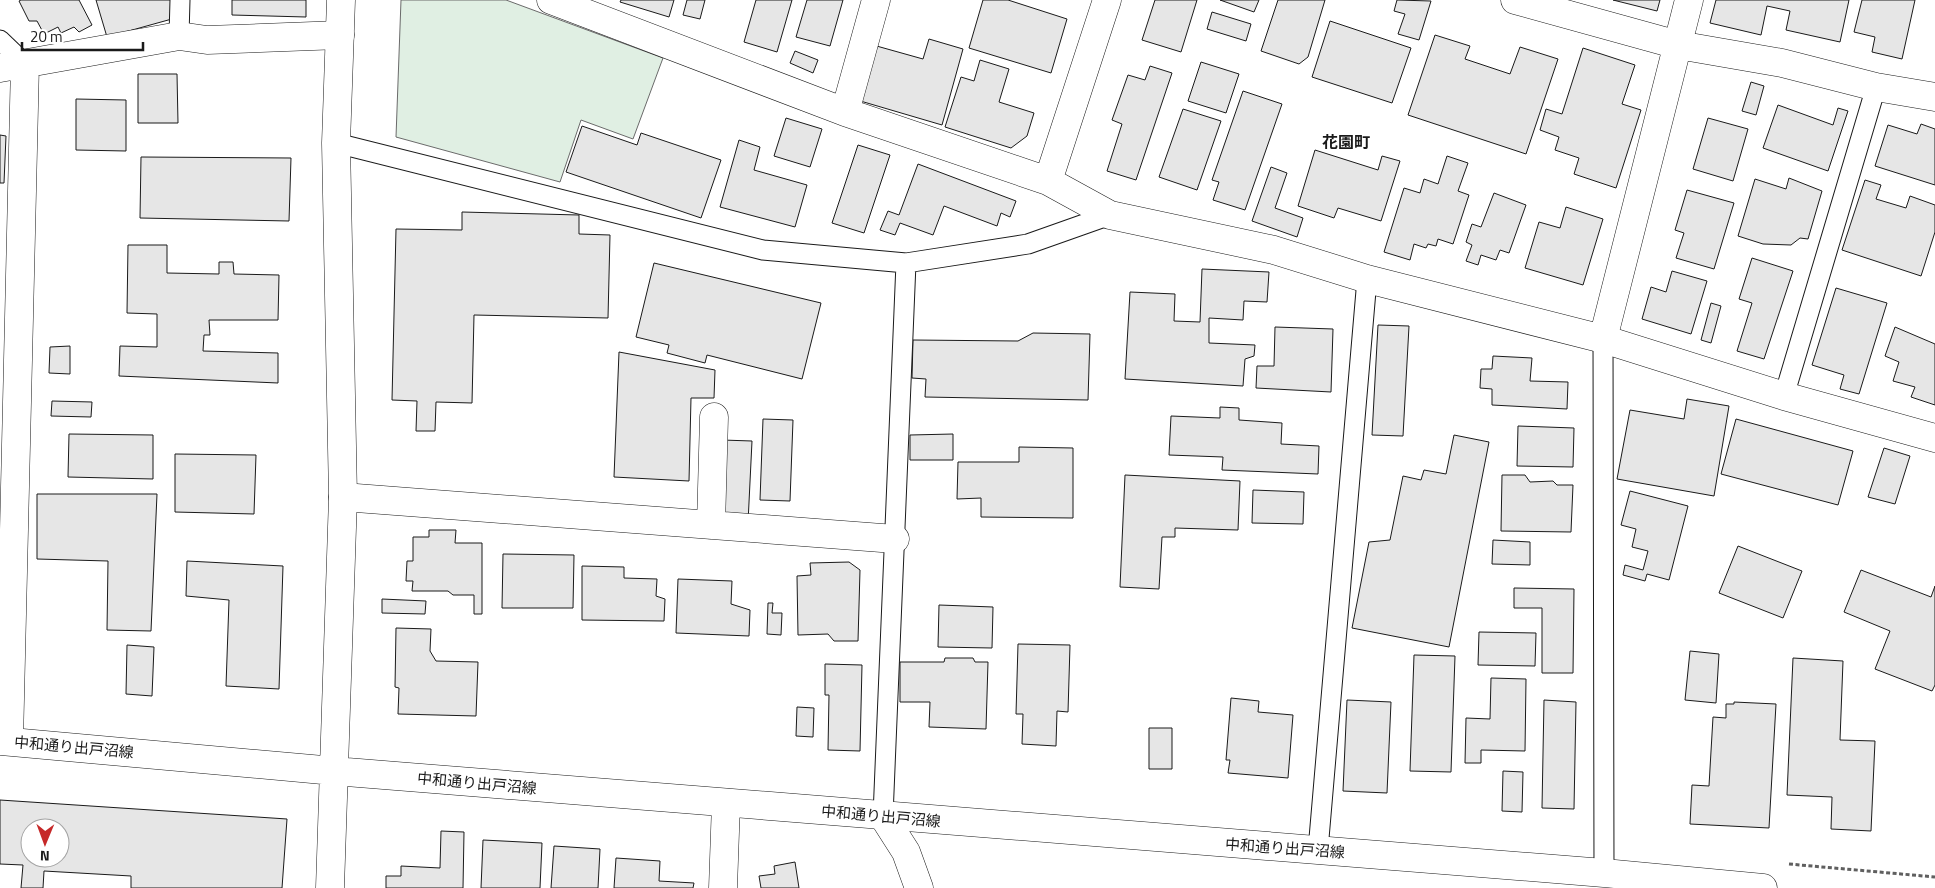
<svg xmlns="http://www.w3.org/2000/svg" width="1935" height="888" font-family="'Titillium Web','Noto Sans JP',sans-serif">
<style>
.green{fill:#e0efe3;stroke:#6a6a6a}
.building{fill:#e6e6e6;stroke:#1a1a1a;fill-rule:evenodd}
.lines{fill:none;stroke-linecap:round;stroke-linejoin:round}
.service-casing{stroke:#1a1a1a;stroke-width:21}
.minor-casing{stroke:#1a1a1a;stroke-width:29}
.tertiary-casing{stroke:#1a1a1a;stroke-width:29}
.path{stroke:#5f5f5f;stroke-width:3;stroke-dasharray:4 2.5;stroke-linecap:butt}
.service{stroke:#fff;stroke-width:19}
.minor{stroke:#fff;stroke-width:28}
.tertiary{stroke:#fff;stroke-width:28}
.labels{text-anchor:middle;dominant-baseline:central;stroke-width:4;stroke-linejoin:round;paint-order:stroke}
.street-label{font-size:15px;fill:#1a1a1a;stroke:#fff}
.neighbourhood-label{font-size:16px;font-weight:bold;fill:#1a1a1a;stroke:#fff}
</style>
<rect width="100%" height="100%" fill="#fff"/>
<path class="green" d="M401,0H506L663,58L633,139L581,120L560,182L396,137Z"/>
<path class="building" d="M21,0H79L92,25L79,32L74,27L61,33L58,27L44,34L37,21H29L19,1Z
M96,0H174L179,17L107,37Z
M232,0H306V17L232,15Z
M621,0H674L669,17L620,2Z
M687,0H705L700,19L683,15Z
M756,0H792L777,52L744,42Z
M807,0H843L830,46L796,37Z
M983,0H1008L1067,19L1051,73L969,48Z
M1155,0H1197L1181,52L1142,40Z
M1220,0H1259L1254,12Z
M1278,0H1325L1308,57L1299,64L1261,51Z
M1397,0L1431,1L1419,40L1398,34L1405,14L1394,11Z
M1613,0H1660L1657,11Z
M1716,0H1849L1840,42L1786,30L1790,11L1767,6L1761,35L1710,23Z
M1862,0H1915L1902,59L1872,52L1875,37L1854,32Z
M1212,12L1251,24L1246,41L1207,29Z
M1330,21L1411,48L1392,103L1312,77Z
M1435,35L1470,46L1465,59L1510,74L1520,47L1558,59L1526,154L1408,115Z
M929,39L963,49L942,125L857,100L873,45L923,59Z
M1583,48L1635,65L1622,104L1641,110L1616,188L1574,174L1579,158L1555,150L1559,137L1540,130L1546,109L1562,114Z
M795,51L818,60L813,73L790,63Z
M980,60L1009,69L999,102L1034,113L1027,136L1011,148L945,127L961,77L974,81Z
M1201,62L1239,74L1226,113L1188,101Z
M1150,66L1172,73L1136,180L1107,171L1122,124L1112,120L1128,75L1145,80Z
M138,74H177L178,123H138Z
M1751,82L1764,86L1756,115L1742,111Z
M1243,91L1282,104L1245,210L1213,200L1219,182L1212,180Z
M76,99L126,100V151L76,150Z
M1778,105L1833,125L1838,108L1848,111L1828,171L1763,148Z
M1183,109L1221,121L1197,190L1159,177Z
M786,118L822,129L810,167L774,156Z
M1708,118L1748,129L1733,181L1693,169Z
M1921,124L1935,129V185L1875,166L1888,125L1917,134Z
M582,126L637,145L641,133L721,160L701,218L566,172Z
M0,135L6,136L4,183H0Z
M739,140L760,147L754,170L807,185L795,227L720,207Z
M858,145L890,155L864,233L832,223Z
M1315,150L1378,170L1382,156L1400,161L1381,221L1338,208L1334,218L1298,206Z
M1447,156L1468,163L1458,191L1469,195L1453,244L1438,239L1436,246L1428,244L1426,248L1414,244L1410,260L1384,252L1404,188L1420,193L1424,179L1438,184Z
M141,157L291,158L289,221L140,218Z
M918,164L1016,201L1010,217L1001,213L997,226L944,206L933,235L900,223L895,235L880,230L888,211L899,215Z
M1271,167L1287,173L1275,208L1303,218L1297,237L1252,221Z
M1789,178L1822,191L1808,239L1800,238L1791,245L1763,244L1738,236L1755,179L1786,189Z
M1865,180L1881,185L1876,199L1906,208L1910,196L1935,205V232L1921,276L1842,250Z
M1687,190L1734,203L1714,269L1676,258L1684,233L1675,230Z
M1494,193L1526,205L1509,253L1500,250L1496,260L1481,255L1478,265L1466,261L1472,245L1466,242L1472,224L1481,227Z
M1566,207L1603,219L1583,285L1525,268L1539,222L1560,228Z
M462,212L579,215V234L610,235L608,318L474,315L472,403L436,402L435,431H416L417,401L392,400L396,229L462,230Z
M128,245H167V273L219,274V262H233L234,274L279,275L278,320H209L210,335H204L203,351L278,353V383L119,376L120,346L157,347V314L127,313Z
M1752,258L1793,271L1764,359L1737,351L1752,303L1739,299Z
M654,263L821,303L802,379L707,355L705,363L667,353L669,345L636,337Z
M1202,269L1269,272L1267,302L1244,301L1243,320L1209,318V343L1255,345L1254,356L1245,359L1243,386L1125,379L1130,292L1175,294L1174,321L1200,322Z
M1672,271L1707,281L1691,334L1642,319L1651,287L1666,292Z
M1836,288L1887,303L1859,394L1840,389L1844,375L1812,365Z
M1711,303L1721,306L1711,343L1701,340Z
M1378,325L1409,326L1403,436L1372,435Z
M1275,327L1333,329L1331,392L1256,388L1257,366H1274Z
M1895,327L1935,344V405L1911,397L1915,387L1893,381L1899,362L1885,356Z
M1033,333L1090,334L1088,400L925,397L926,379L912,378L913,340L1018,341Z
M70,346V374L49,373L50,347Z
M619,352L715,370L714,398H691L689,481L614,477Z
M1493,356L1532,358L1530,381L1568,382L1567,409L1492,405V389L1480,388L1481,369H1492Z
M1687,399L1729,406L1714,496L1617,479L1630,410L1684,419Z
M52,401L92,402L91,417L51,416Z
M1220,407L1239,408V420L1282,423L1281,444L1319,446L1318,474L1222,470L1223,457L1169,455L1171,416L1220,418Z
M763,419L793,420L790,501L760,500Z
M1736,419L1853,451L1838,505L1721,474Z
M1518,426L1574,428L1573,467L1517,466Z
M69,434L153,435V479L68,477Z
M953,434V460H910V435Z
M1454,435L1489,442L1449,647L1352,628L1369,542L1390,540L1403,476L1421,480L1424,470L1446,474Z
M722,440L752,441L748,523L718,521Z
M1019,447L1073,448V518L981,517V498L957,499L958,462H1019Z
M1884,448L1910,456L1895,504L1868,497Z
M175,454L256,455L254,514L175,512Z
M1125,475L1240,481L1238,530L1175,528V537H1162L1159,589L1120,587Z
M1502,475H1525L1530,482L1553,481L1557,485H1573L1571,532L1501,531Z
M1253,490L1304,492L1303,524L1252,523Z
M1630,491L1688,506L1669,580L1647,574L1645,581L1623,575L1625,565L1643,570L1648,551L1632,547L1636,529L1621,525Z
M37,494H157L151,631L107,630L108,561L37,559Z
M429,530H456L455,543H482V614H474V595H453L448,591H412L413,581H406L407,561H413V537H429Z
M1493,540L1530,542V565L1492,564Z
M1738,546L1802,571L1783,618L1719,593Z
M503,554L574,555L573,608H502Z
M187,561L283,566L279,689L226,686L229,600L186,596Z
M849,562L860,570L858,641H834L828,634L798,635L797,576L811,575L810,563Z
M582,566L624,567V578L657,579L656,596L665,599L664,621L582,620Z
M1861,570L1931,597L1935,586V685L1932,691L1875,669L1890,631L1844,612Z
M678,579L732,581L731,604L750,610L749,636L676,633Z
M1514,588L1574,589L1573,673H1542V608H1514Z
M382,599L426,601L425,614L382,613Z
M768,603H773L772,613H782L781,635L767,634Z
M939,605L993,607L992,648L938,647Z
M396,628L431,629L430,651L436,661L478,662L476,716L398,714L399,688L395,687Z
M1479,632L1536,633L1535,666L1478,665Z
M1018,644L1070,645L1068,712L1057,711L1056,746L1022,744L1023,714H1016Z
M127,645L154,647L152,696L126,694Z
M1690,651L1719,654L1716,703L1685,700Z
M1414,655L1455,656L1451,772L1410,771Z
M945,658H973L975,662H988L986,729L929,727L930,702H900V662H944Z
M1793,658L1843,661L1840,740L1875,741L1871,831L1831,829L1832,797L1787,795Z
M825,664L862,665L860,751L828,750L829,695H825Z
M1491,678L1526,679L1525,751L1481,750V763H1465L1466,718L1490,719Z
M1231,698L1259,701L1258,712L1293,715L1288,778L1228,773L1230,760H1226Z
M1347,700L1391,702L1387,793L1343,791Z
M1544,700L1576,702L1574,809L1542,808Z
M1734,702L1776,704L1769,828L1690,824L1692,785L1709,786L1713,717L1726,718V704H1734Z
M797,707L814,708L813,737L796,736Z
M1149,728H1172V769H1149Z
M1503,771L1523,772L1522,812L1502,811Z
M0,800L287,819L282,888H131V876L44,871L43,888H21L23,865L0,864ZM30,828H60V858H30Z
M441,831L464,832L463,888H386V876H401V866L440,868Z
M483,840L542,843L540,888H481Z
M554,846L600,849L598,888H551Z
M616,858L660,861L659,881L694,883L693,888H614Z
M795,862L799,888H761L759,876L775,874L774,866Z"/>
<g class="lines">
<g class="service-casing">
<path id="service" d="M179,36L180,0
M0,40L25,64
M336,143L763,250L906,263
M1603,339L1604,873
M1784,396L1876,87
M883,816L906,263L1028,244L1110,215
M1318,850L1367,279"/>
</g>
<g class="minor-casing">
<path id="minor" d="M551,0L845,112L1048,181L1110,215L1274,250L1367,279L1603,339L1784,396L1935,438
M1515,0L1678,45L1782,63L1876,87L1935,97
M0,68L179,36L207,40L340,35
M845,112L876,0
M1048,181L1107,0
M1603,339L1689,0
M343,497L895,539
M711,525L714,417
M9,741L25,64
M883,816L906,852L919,888
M723,888L726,803"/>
</g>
<g class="tertiary-casing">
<path id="tertiary" d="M0,741L334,771L1604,873L1763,888
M330,888L343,497L336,143L341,0"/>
</g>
<path class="path" d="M1789,864L1935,877"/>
<use href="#service" class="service"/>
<use href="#minor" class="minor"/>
<use href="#tertiary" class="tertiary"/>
</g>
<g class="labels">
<g class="street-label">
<text transform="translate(74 747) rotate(5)">中和通り出戸沼線</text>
<text transform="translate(477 783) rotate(5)">中和通り出戸沼線</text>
<text transform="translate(881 816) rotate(5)">中和通り出戸沼線</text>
<text transform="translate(1285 848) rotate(4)">中和通り出戸沼線</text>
</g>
<g class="neighbourhood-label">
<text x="1346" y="142">花園町</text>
</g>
</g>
<g transform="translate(45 843) rotate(181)"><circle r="24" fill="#ffffff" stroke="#a3a3a3"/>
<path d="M0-4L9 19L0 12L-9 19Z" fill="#c62828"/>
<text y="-8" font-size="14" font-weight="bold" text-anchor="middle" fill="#1a1a1a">N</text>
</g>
<path d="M22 42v8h121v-8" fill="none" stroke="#1a1a1a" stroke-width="2.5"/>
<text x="30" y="42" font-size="15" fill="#1a1a1a" stroke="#ffffff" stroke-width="4" paint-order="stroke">20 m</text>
</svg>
